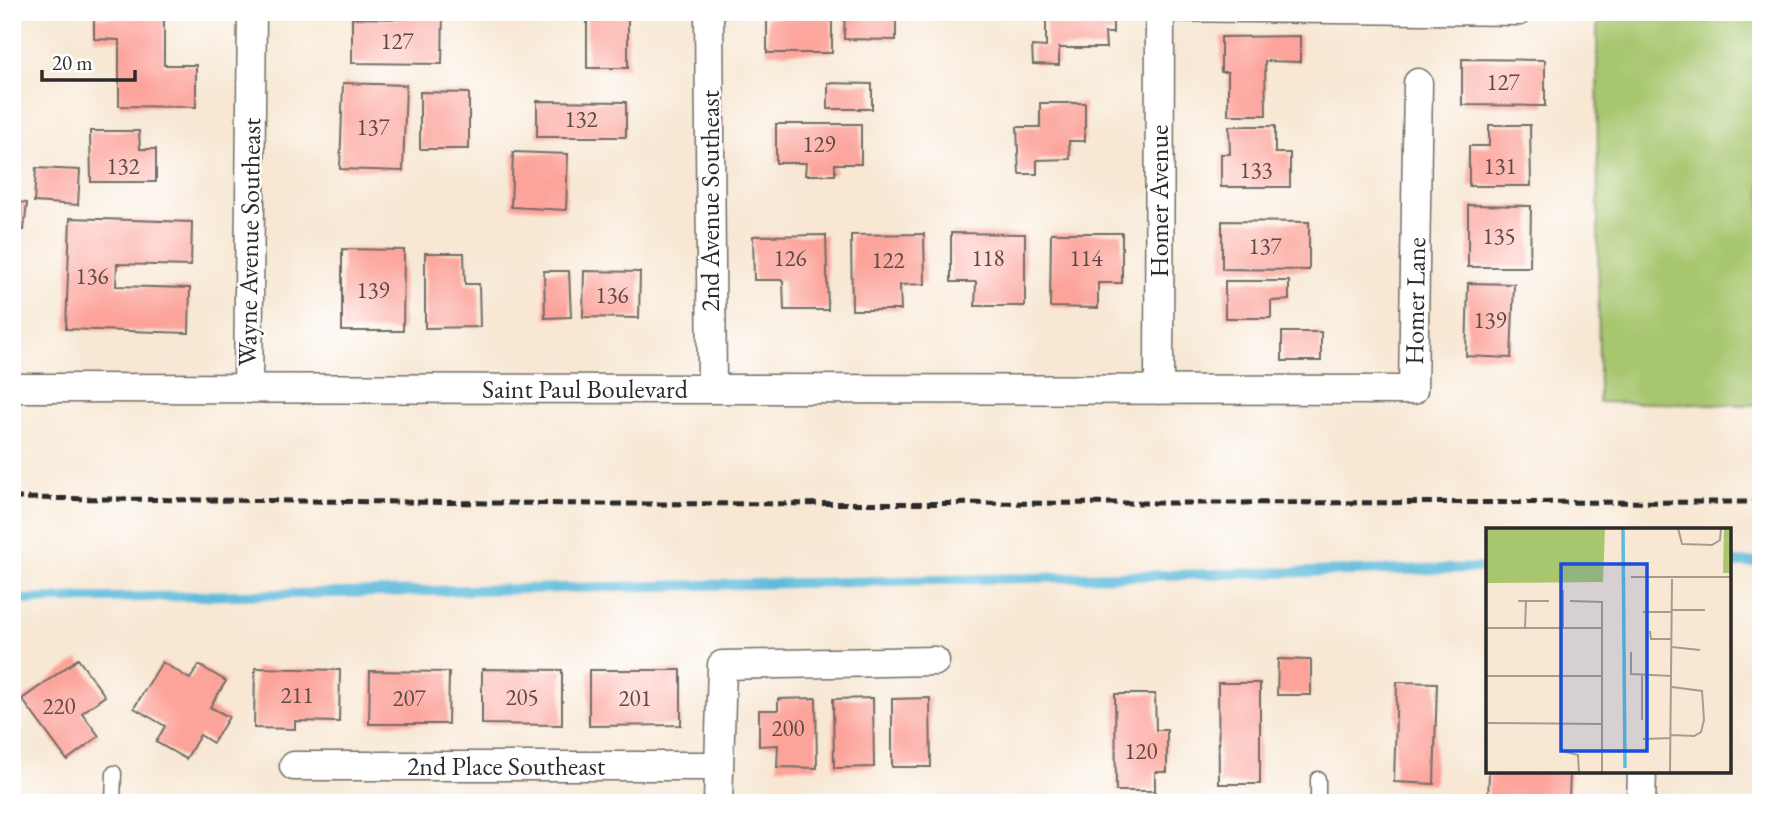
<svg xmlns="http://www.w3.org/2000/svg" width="1773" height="815" font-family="'EB Garamond',serif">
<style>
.green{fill:#a7c66e;stroke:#69784c;stroke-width:2}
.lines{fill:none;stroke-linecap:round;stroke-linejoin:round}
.stream{stroke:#5cbada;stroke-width:10}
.building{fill:#fca39a}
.lane-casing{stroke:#726d66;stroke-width:17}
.street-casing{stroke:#726d66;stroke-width:31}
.lane{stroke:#fff;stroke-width:14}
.street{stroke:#fff;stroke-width:28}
.rail{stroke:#2b2b2b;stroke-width:5;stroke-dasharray:10 5;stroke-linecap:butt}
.labels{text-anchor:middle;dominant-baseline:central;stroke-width:5;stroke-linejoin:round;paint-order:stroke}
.number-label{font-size:23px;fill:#5f4947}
.street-label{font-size:26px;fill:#2b2b2b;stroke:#fff}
.inset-river{fill:none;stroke:#5cbada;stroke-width:3.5}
.inset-road{fill:none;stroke:#a59c90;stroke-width:2}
.view{fill:#1d4ed8;fill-opacity:0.15;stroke:#1d4ed8;stroke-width:3.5}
.inset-edge{fill:none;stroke:#2b2b2b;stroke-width:3.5}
</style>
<rect width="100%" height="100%" fill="#fff"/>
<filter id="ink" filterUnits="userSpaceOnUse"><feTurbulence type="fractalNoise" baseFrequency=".0143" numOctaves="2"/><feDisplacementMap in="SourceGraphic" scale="14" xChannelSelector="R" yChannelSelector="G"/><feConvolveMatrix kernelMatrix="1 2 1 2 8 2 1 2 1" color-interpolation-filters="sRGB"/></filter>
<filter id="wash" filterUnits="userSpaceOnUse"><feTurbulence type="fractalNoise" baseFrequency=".00686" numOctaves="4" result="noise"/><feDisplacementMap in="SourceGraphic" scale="28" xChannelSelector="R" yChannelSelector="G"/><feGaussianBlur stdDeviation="1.57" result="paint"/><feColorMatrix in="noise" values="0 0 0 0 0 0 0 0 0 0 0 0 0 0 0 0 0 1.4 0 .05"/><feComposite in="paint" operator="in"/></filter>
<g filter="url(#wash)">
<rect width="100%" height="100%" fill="#f7e7d3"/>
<path class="green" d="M1597,12H1761V405L1599,402Z"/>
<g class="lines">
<path class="stream" d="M1729,563L1761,562
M12,600L1488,568"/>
</g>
<g id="blocks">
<path class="building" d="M404,12H443L442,64L352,63V18L404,19Z
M587,12H628V68H587Z
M845,12H896V40L844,39Z
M1059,12H1113V33H1105L1106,48H1059V65L1033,64L1032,46L1046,47V15H1059Z
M94,17L164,18V65H196V107L119,106V40L94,39Z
M767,17H832V53H767Z
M1300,36V62L1265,61L1266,115H1228V72H1221V37Z
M1462,59L1545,60V106L1462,105Z
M343,83L406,85L403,171L340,169Z
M828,83L872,84V109H828Z
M420,92L469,93V149H420Z
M537,101L626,102V137H537Z
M1040,103H1085V141H1069L1070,159L1037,160V174H1019L1017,127H1040Z
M776,124H861V164H835V175H805L806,163H776Z
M1489,125H1530L1531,186H1469V146H1489Z
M1229,126H1275V153H1290V187H1221V154H1230Z
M90,131H139L140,149H156V182H91Z
M513,152L568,154L566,210L511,207Z
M36,168L80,170L78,205L34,202Z
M12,201L27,203L24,230L12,229Z
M1468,205L1531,206L1530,267H1468Z
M70,218L192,222L191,266L117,264L116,286L190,288L189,333L66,329Z
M1222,221L1309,222V270L1222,269Z
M951,233L1025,234V306H975L976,282H951Z
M1051,233H1122V283H1098V308L1050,307Z
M924,234L925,284L900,285L901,310H852L851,235Z
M826,235L828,310H784L783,280H754L753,236Z
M342,249L404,250L403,331H342Z
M425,253H464L465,284H479L480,327L425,328Z
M544,271H569L571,317L545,318Z
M584,271L640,272L639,318L583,317Z
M1225,281H1289V300L1271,301V318H1225Z
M1468,283L1514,284L1511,358L1466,356Z
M1282,332H1321V361H1282Z
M78,659L105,696L82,713L99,736L67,760L22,699Z
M1278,659L1311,660V695H1277Z
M162,662L190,679L199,665L226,681L210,707L229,717L213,743L200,735L186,759L156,742L165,726L134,708Z
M255,668L340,670L339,722L295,721V729L254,728Z
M482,669L562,670V725L482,724Z
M589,670H681V725L589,726Z
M370,671L449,672L448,724H369Z
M1397,682L1437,683L1434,784L1394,782Z
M1218,683H1260V784H1219Z
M1115,694H1155L1156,730H1167V772H1155V791H1116Z
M816,698L817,768L777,767L778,745L759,746V710H778V699Z
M873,698L874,767L834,768L833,699Z
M930,698L931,767H892V699Z
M1489,771H1570L1569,802H1488Z"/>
</g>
</g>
<g filter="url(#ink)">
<use href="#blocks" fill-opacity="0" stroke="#726d66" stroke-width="2"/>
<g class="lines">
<g class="lane-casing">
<path id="lane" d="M1160,14L1521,18
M113,803L114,773
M1318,803V779"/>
</g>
<g class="street-casing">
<path id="street" d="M709,12L712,389
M12,388L1413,390L1418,83
M248,389L252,12
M1159,390L1160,12
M294,766H719
M718,803L722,665L935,661
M1641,803L1642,771"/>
</g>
<use href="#lane" class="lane"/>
<use href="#street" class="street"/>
<path class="rail" d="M12,498L595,504L1761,502"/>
</g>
</g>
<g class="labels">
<g class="number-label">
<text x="397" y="41">127</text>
<text x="1503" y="82">127</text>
<text x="581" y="119">132</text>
<text x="373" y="127">137</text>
<text x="819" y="144">129</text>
<text x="123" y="166">132</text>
<text x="1500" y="166">131</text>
<text x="1256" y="170">133</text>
<text x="1499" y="236">135</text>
<text x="1265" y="246">137</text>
<text x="790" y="258">126</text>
<text x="988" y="258">118</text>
<text x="1086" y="258">114</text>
<text x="888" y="260">122</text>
<text x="92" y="276">136</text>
<text x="373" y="290">139</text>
<text x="612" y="295">136</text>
<text x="1490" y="320">139</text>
<text x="297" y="695">211</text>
<text x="522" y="697">205</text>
<text x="409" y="698">207</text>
<text x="635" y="698">201</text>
<text x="59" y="706">220</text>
<text x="788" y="728">200</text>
<text x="1141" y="751">120</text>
</g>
<g class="street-label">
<text transform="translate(710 201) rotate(-90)">2nd Avenue Southeast</text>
<text transform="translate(1159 201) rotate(-90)">Homer Avenue</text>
<text transform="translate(249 242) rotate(-89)">Wayne Avenue Southeast</text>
<text transform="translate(1415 301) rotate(-89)">Homer Lane</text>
<text x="585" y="389">Saint Paul Boulevard</text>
<text x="506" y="766">2nd Place Southeast</text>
</g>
</g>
<g transform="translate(1486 528)">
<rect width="245" height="245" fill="#f7e7d3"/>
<path d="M0,0H119L117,54L0,55ZM238,0H245V45H237Z" fill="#a7c66e"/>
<path class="inset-river" d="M137,0L139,240"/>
<path class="inset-road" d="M192,0L196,16L226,17L234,12L235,0M145,49H245M32,73H63M84,73L116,74V245M186,82H219M157,84H186M0,100H116M39,100L40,73M77,100V62M164,103L165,111H185M186,119L214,122M145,124V146L186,148M156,147V192M0,148H116M0,195L116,196M185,207L208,208L215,204L218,192L216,163L186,159M157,211L185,210M76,223L92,227L93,245M151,245L245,244M184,245L186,51"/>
<path class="view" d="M75,36H161V223H75Z"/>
<rect width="245" height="245" class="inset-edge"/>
</g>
<rect width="1773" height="815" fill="none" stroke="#fff" stroke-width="42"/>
<path d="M42 70v10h93v-10" fill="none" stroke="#2b2b2b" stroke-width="3.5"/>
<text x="52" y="70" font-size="21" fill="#2b2b2b" stroke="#ffffff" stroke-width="5" paint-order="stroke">20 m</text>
</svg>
